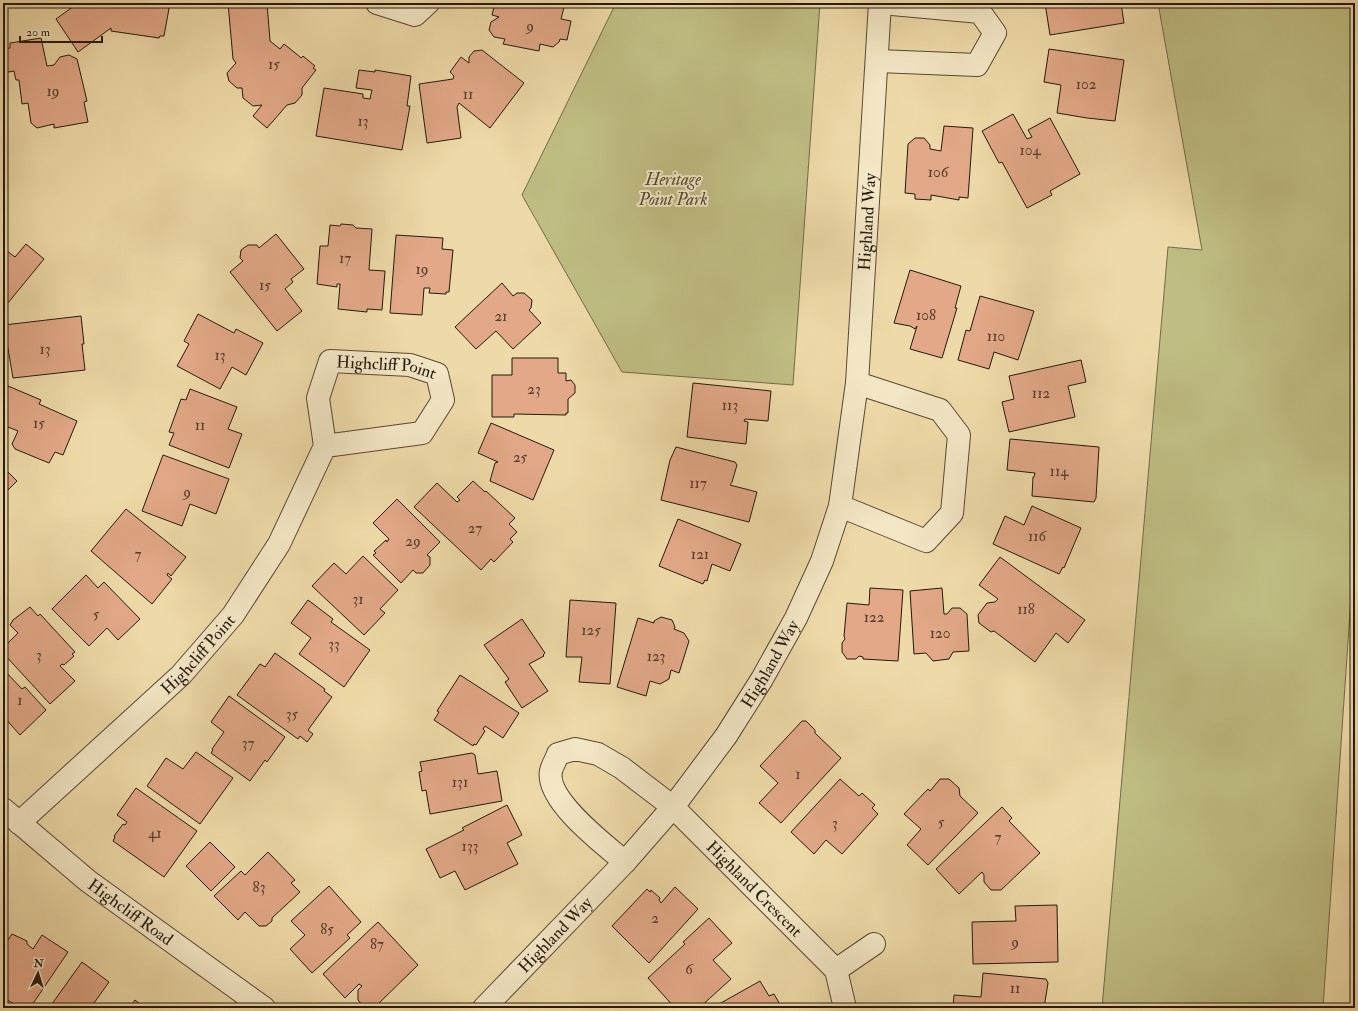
<svg xmlns="http://www.w3.org/2000/svg" width="1358" height="1011" font-family="'IM FELL Double Pica',serif">
<style>
.green{fill:#bfbd83;stroke:#726b4a}
.building{fill:#e2a887;stroke:#241910}
.lines{fill:none;stroke-linecap:round;stroke-linejoin:round}
.minor-casing{stroke:#564936;stroke-width:24}
.tertiary-casing{stroke:#564936;stroke-width:24}
.minor{stroke:#f4e7c6;stroke-width:22}
.tertiary{stroke:#f4e7c6;stroke-width:22}
.labels{text-anchor:middle;dominant-baseline:central;stroke-width:4;stroke-linejoin:round;paint-order:stroke}
.number-label{font-size:15px;fill:#543d2e}
.park-label{font-size:17px;font-style:italic;fill:#524a32;stroke:#f4e7c6}
.street-label{font-size:17px;fill:#241910;stroke:#f4e7c6}
</style>
<rect width="100%" height="100%" fill="#eedaa8"/>
<filter id="stains"><feTurbulence type="fractalNoise" baseFrequency=".005" numOctaves="4"/><feColorMatrix values="0 0 0 0 .2 0 0 0 0 .09 0 0 0 0 .02 0 0 0 .5 -.17"/></filter>
<radialGradient id="worn" r=".72"><stop offset=".6" stop-color="#630" stop-opacity="0"/><stop offset="1" stop-color="#630" stop-opacity=".3"/></radialGradient>
<path class="green" d="M616,3H820L793,385L622,372L522,195Z
M1158,3H1355V539L1323,1008H1102L1168,247L1202,250Z"/>
<path class="building" d="M78,3H170L164,36H160L159,38L111,31V28L78,52L56,19Z
M228,3H267L270,41L280,49L284,44L299,56L301,58L303,56L315,66L313,68L316,70L302,88V95L295,103L287,105L267,128L253,116L262,105L253,106L243,98L242,88H237L229,81L227,73L236,63L233,59Z
M495,3H565L561,19L571,21L567,40L560,39L559,42L553,47L540,44L539,51L503,44L505,39L494,37L489,30L491,22L499,17L492,15Z
M1045,3H1121L1124,23L1050,35Z
M41,38L47,66L54,65L60,57L69,55L77,59L87,101L84,102L88,122L54,128V124L37,128L31,123L28,103L22,104L19,80H16L14,71L3,73V49L10,48V43Z
M1049,49L1124,60L1115,121L1087,118L1057,113L1061,85L1044,82Z
M482,50L524,83L490,128L459,103L457,107L461,138L427,143L419,84L453,79L454,76L450,72L461,57L469,63V57L474,51Z
M359,70L375,72V70L411,76L407,106H410L402,150L316,136L324,88L363,94V98L370,99L372,90L356,88Z
M1013,114L1027,139L1032,137L1028,130L1050,118L1080,174L1050,191L1052,195L1027,208L1002,162L999,163L982,131Z
M944,126L973,128L968,198L959,197V200L931,195V200L915,199V194L905,193L908,144L915,138H924L930,145V149L941,151Z
M341,224L353,225L356,228L372,229L369,270L385,271L382,310L367,309V312L338,309L340,284H337V287L317,284L320,246H328L330,225L340,226Z
M276,234L304,269L291,279L293,282L285,289L302,311L277,331L230,272L243,261L240,258L241,250L248,245H257L259,248Z
M396,235L443,238L442,249L453,250L449,292H446V294L429,293L430,288H424L422,315L390,313Z
M26,244L44,259L3,309V248L15,257Z
M910,270L961,286L955,308H957L942,358L910,349L917,326L915,329L910,326L894,323Z
M502,283L513,296L517,293H524L532,300L531,308L529,310L541,323L513,349L496,331L476,349L455,327Z
M980,296L1034,311L1018,360L994,352L989,369L958,360L966,330L970,331Z
M198,314L234,333L236,329L263,343L246,375L232,367L220,389L177,366L189,344L184,341Z
M81,316L84,344H82L85,370L13,378L4,325Z
M512,358H558V373H566V381L571,380L575,385V393L568,399V413H566V415L514,414V417H492V375H512Z
M1081,360L1086,382L1068,386L1075,417L1009,432L1002,402L1014,399L1009,376Z
M693,383L771,391L768,421L745,419L744,421L748,422L746,444L687,437Z
M8,386L41,400L39,404L77,421L63,455L55,452L49,463L15,449L12,444L18,431L3,425V398Z
M190,389L237,407L228,429L242,434L229,468L169,445L174,433L169,432L181,399L186,400Z
M491,423L554,450L533,500L490,481L495,463L498,462L478,453Z
M1010,439L1099,447L1096,498L1094,502L1032,496L1033,477H1034L1035,473L1007,470Z
M676,447L735,462L737,465L732,482L730,485L757,492L749,522L661,500L670,460Z
M163,455L229,479L216,514L190,504L182,526L142,511Z
M3,467L17,481L3,495Z
M473,481L485,492L486,491L515,518L509,524L517,532L510,539L513,542L494,562L491,559L481,570L414,507L437,483L457,502L460,500L457,497Z
M397,499L440,542L427,555L430,557V565L423,573H416L413,570L401,583L373,555L376,553L374,551L386,540L387,542L389,539L373,523Z
M1032,506L1081,528L1064,568L1063,567L1059,574L993,544L1005,516L1024,525Z
M126,509L186,557L171,576L168,573L167,575L172,579L152,604L91,551Z
M678,519L741,544L730,571L712,564L707,581L705,580L703,584L659,566Z
M363,556L398,590L380,609L385,613L364,635L312,586L334,563L346,574Z
M1000,557L1085,620L1068,643L1056,633L1035,662L994,631L991,632L979,623L978,615L987,603L995,602L998,599L979,585Z
M86,575L98,588L104,582L140,619L118,640L107,628L89,646L52,609Z
M870,588L903,590L898,661L863,659V657L859,656L856,659H847L842,652V643L845,639L844,636L847,603L869,605Z
M942,588L944,614H947L952,608H960L967,614L969,651L953,652L949,659L933,661L926,653L914,654L910,591Z
M308,600L333,619L331,622L370,650L344,687L299,654L311,638L291,623Z
M570,600L616,603L610,684L579,682L582,657H566Z
M30,607L38,616L40,614L75,652L72,654L74,656L64,665L62,664L60,666L75,681L50,704L3,653V648L18,633L10,625L13,620Z
M661,617L672,620L675,627L674,629L684,633L689,641L679,673L671,670L669,679L660,684L650,681L646,696L617,687L638,618L654,623V621Z
M522,619L545,653L543,655L544,656L529,664L548,691L522,708L505,682L509,679L484,645Z
M275,653L325,689L324,691L332,697L308,730L313,734L307,742L300,736L298,739L237,695L260,664L265,667Z
M3,669L22,689L25,687L46,710L20,735L3,716Z
M460,675L519,713L503,738L485,726L483,729L485,731L476,745L474,744L473,746L434,720L439,712L437,711Z
M229,696L285,737L267,762L265,760L250,781L211,753L213,750L212,749L224,732L211,722Z
M802,721H806L815,730V733L841,758L781,823L759,803L778,783L760,766Z
M196,752L233,778L200,824L147,786L166,758L183,769Z
M472,753L475,755L478,774L497,771L502,801L430,814L426,790L422,791L419,772L422,771L420,762Z
M840,779L859,796L862,793L875,805L872,808L878,814L842,854L826,840L814,854L791,832Z
M940,779H949L959,788L960,796L978,813L928,865L907,845L921,829L904,814L928,789L930,791Z
M136,788L197,831L164,877L113,841L115,837L114,836L123,824L125,825L127,822L117,815Z
M507,805L522,835L507,843L518,864L465,890L455,871L440,878L426,849L464,830L462,828Z
M1002,807L1012,818L1009,821L1040,853L1001,890H991L984,882V875L982,872L959,894L936,869Z
M210,842L235,867L211,891L186,866Z
M268,852L295,880L291,883L300,892L272,918V921L266,926H259L245,912L238,920L214,896L241,871L245,875Z
M329,886L361,922L347,935L350,938L312,973L290,949L305,935L291,921Z
M675,887L698,909L649,963L612,926L647,889L650,892L651,890L660,898L659,900L661,903Z
M1057,905L1058,962L973,964L972,922L1016,921L1015,906Z
M709,918L732,943L713,960L731,979L699,1008H675L648,978L685,944L683,942Z
M378,922L418,965L375,1007H364L358,1000V990L362,986L359,984L345,998L323,974Z
M12,934L27,941V944L33,949L42,935L68,952L30,1008H20L3,997L5,989L3,987V947Z
M82,962L109,982L94,1003L102,1008H49Z
M983,973L1046,979L1048,983L1044,1008H953L954,995L981,997Z
M760,981L769,996L774,994L782,1008H712Z
M135,1000L145,1008H129Z"/>
<g class="lines">
<g class="minor-casing">
<g id="minor">
<path d="M377,3L415,15L428,3"/>
<path d="M878,61L977,65L995,33L980,12L881,3"/>
<path d="M840,506L926,541L952,513L959,435L940,410L857,383"/>
<path id="s1" d="M3,809L88,881L264,1008"/>
<path id="s2" d="M19,823L181,675L233,615L279,544L325,446L318,398L330,361L410,365L437,374L443,400L422,433L325,446"/>
<path id="s3" d="M625,862C605,845 545,800 551,771C552,766 556,760 558,754L575,749L598,754L622,768L673,807L836,970L845,1008"/>
<path d="M836,970L874,944"/>
</g>
</g>
<g class="tertiary-casing">
<g id="tertiary">
<path id="s4" d="M484,1008L625,862L673,807L726,736L762,679L796,618L822,561L840,506L857,383L880,3"/>
</g>
</g>
<use href="#minor" class="minor"/>
<use href="#tertiary" class="tertiary"/>
</g>
<g class="labels">
<g class="number-label">
<text x="530" y="26">9</text>
<text x="274" y="64">15</text>
<text x="1086" y="84">102</text>
<text x="53" y="91">19</text>
<text x="468" y="94">11</text>
<text x="363" y="121">13</text>
<text x="1030" y="150">104</text>
<text x="938" y="172">106</text>
<text x="345" y="258">17</text>
<text x="422" y="269">19</text>
<text x="265" y="285">15</text>
<text x="926" y="315">108</text>
<text x="501" y="316">21</text>
<text x="996" y="336">110</text>
<text x="45" y="349">13</text>
<text x="220" y="355">13</text>
<text x="534" y="389">23</text>
<text x="1041" y="393">112</text>
<text x="730" y="405">113</text>
<text x="39" y="423">15</text>
<text x="200" y="425">11</text>
<text x="520" y="457">25</text>
<text x="1059" y="471">114</text>
<text x="698" y="483">117</text>
<text x="187" y="492">9</text>
<text x="475" y="528">27</text>
<text x="1037" y="536">116</text>
<text x="413" y="541">29</text>
<text x="138" y="554">7</text>
<text x="700" y="554">121</text>
<text x="358" y="599">31</text>
<text x="1026" y="609">118</text>
<text x="96" y="614">5</text>
<text x="874" y="617">122</text>
<text x="591" y="630">125</text>
<text x="940" y="633">120</text>
<text x="334" y="644">33</text>
<text x="39" y="655">3</text>
<text x="656" y="656">123</text>
<text x="20" y="700">1</text>
<text x="292" y="714">35</text>
<text x="248" y="743">37</text>
<text x="798" y="774">1</text>
<text x="460" y="782">131</text>
<text x="941" y="822">5</text>
<text x="835" y="823">3</text>
<text x="155" y="833">41</text>
<text x="998" y="837">7</text>
<text x="470" y="846">133</text>
<text x="259" y="887">83</text>
<text x="655" y="918">2</text>
<text x="327" y="929">85</text>
<text x="1015" y="942">9</text>
<text x="377" y="944">87</text>
<text x="689" y="969">6</text>
<text x="1015" y="988">11</text>
</g>
<g class="park-label">
<text x="673" y="179">Heritage<tspan x="673" dy="20">Point Park</tspan></text>
</g>
<g class="street-label">
<text stroke="none"><textPath href="#s4" startOffset="908">Highland Way</textPath></text>
<text stroke="none"><textPath href="#s2" startOffset="636">Highcliff Point</textPath></text>
<text stroke="none"><textPath href="#s2" startOffset="246">Highcliff Point</textPath></text>
<text stroke="none"><textPath href="#s4" startOffset="449">Highland Way</textPath></text>
<text stroke="none"><textPath href="#s3" startOffset="388">Highland Crescent</textPath></text>
<text stroke="none"><textPath href="#s1" startOffset="164">Highcliff Road</textPath></text>
<text stroke="none"><textPath href="#s4" startOffset="102">Highland Way</textPath></text>
</g>
</g>
<rect width="1358" height="1011" fill="none" stroke="#eedaa8" stroke-width="16"/>
<rect x="4" y="4" width="1350" height="1003" fill="none" stroke="#241910" stroke-width="2"/>
<rect x="8" y="8" width="1342" height="995" fill="none" stroke="#241910"/>
<g transform="translate(38 973) rotate(4)" stroke="#f4e7c6" stroke-width="3" paint-order="stroke">
<path d="M0-3L7 15L0 10L-7 15Z" fill="#241910"/>
<text y="-6" font-size="11" font-weight="bold" text-anchor="middle" fill="#241910">N</text>
</g>
<path d="M20 36v6h82v-6" fill="none" stroke="#241910" stroke-width="2"/>
<text x="26" y="36" font-size="12" fill="#241910" stroke="#f4e7c6" stroke-width="3" paint-order="stroke">20 m</text>
<rect width="100%" height="100%" filter="url(#stains)"/>
<rect width="100%" height="100%" fill="url(#worn)"/>
</svg>
